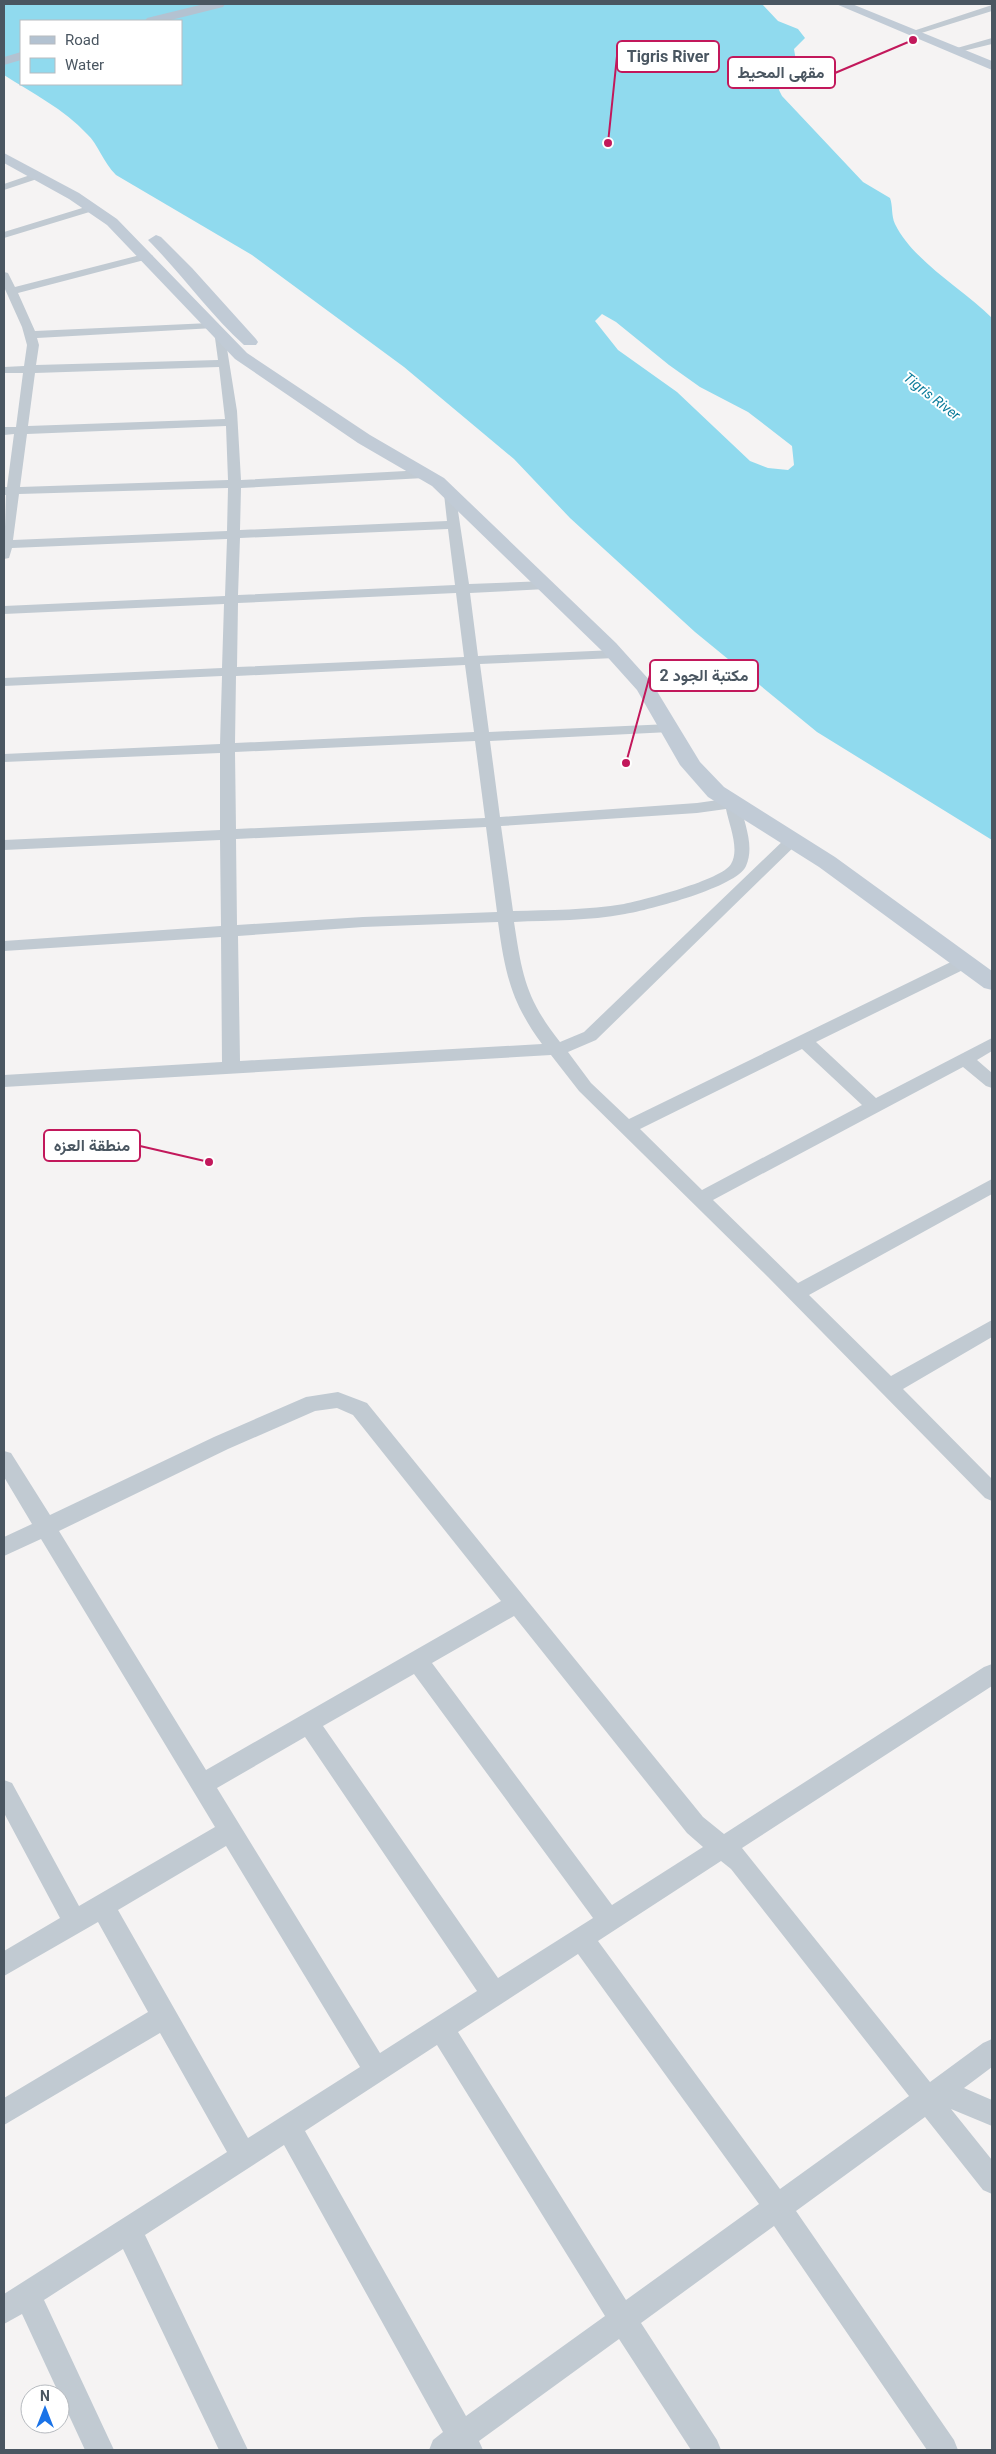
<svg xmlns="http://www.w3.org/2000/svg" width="996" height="2454" font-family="Roboto,Vazirmatn,sans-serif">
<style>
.water{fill:#90daee;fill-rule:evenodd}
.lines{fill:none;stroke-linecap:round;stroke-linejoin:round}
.street{fill:#c1cad2;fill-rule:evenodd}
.secondary{fill:#c1cbd6;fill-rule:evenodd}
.primary{fill:#b3c2d1;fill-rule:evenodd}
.labels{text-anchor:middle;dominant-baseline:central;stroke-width:4;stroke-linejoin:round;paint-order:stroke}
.far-water-label{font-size:14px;font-style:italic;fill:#0c7c9b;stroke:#fff}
.leader{fill:none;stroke:#c2185b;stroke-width:2}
.callout-dot{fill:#c2185b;stroke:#fff;stroke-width:2}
.callout{fill:#fff;stroke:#c2185b;stroke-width:2}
.callout-label{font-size:16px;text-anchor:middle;font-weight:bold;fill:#4a5661}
</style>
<rect width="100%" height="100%" fill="#f5f3f3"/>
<path class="water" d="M4,4H762L778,21L798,29L805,38L794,49L796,61L782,81L779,90L782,96L863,182L890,198C893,206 891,215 895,224C913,261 963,289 992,318V840L817,732L695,632L570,518L514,459L404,367L252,255L116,175C103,162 98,144 87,134C64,109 32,93 4,75ZM21,21H181V84H21ZM602,314L616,322L669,365L700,387L748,412L792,446L794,465L788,470L768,468L750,461L677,392L618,350L595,321Z"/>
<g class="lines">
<path class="street" d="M992,5V11L915,35L907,33Z
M992,38V44L955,53L950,50Z
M36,173L40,174V178L4,190V184Z
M92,205L97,208L96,210L4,238V232Z
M148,253L153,256L152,258L18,293L35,331L210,323L216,326L214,328L37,338L39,345L36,365L218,360L215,338L221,335L225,336L237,411L241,480L424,470L430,474L424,478L241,488L240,530L447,521L444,494L450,490L455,491L469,584L546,581L553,585L546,589L470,593L478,656L615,650L622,654L615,658L480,664L489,732L670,724L677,728L670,732L490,741L500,817L697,803L732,798L740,803C744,823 755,846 746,866C737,887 649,910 625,914C589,921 551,920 514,922C522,975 526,999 560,1042L584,1032L787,837L793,835L801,840L596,1040L568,1052L591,1083L629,1119L959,958H971L973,962L971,966L816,1042L876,1098L992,1038V1051L977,1060L992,1073V1088L986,1086L963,1067L713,1200L798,1283L992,1179V1194L809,1295L891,1376L992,1320V1337L903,1389L992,1479V1501L985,1498L768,1277L579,1091L551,1055L4,1087V1075L222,1062L221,937L4,951V941L221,926L220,840L4,850V840L220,830V753L4,762V754L220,744L222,676L4,686V678L222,668L224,604L4,614V606L225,596L227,539L12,548L9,558L4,559L6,495H4V487H7L14,434L4,435V427H16L23,373H4V367L24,366L27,345L22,327L4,287V272L8,273L15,287ZM219,367L225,419L28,426L35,373ZM226,426L228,480L20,487L27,434ZM228,488L227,531L13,540L19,494ZM448,529L455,585L238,595L240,538ZM456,593L464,657L237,667L238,603ZM465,665L474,732L235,743L236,676ZM475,741L485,818L236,829L235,752ZM726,809C729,825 740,849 731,864C722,880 643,900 624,904C588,910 550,910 513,911L501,826L697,813ZM486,827L497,912L363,917L237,925L236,839ZM498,922C505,973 511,1002 542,1044L240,1061L238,936L363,927ZM802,1049L862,1105L702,1190L640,1129Z
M338,1392L367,1403L703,1817L724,1834L984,1667L992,1664V1686L742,1848L930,2082L983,2043L992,2039V2067L964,2088L992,2100V2126L951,2109L992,2160V2194L983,2190L925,2117L796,2211L954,2440L958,2450H927L774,2226L641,2323L717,2440L721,2450H691L619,2339L479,2441L483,2450H429L433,2440L443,2432L284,2145L145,2235L248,2450H219L123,2249L44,2300L114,2450H85L22,2314L4,2324V2294L227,2152L160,2033L4,2125V2098L148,2012L98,1922L4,1976V1951L60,1918L4,1813V1780L12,1783L79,1906L215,1827L41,1539L4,1556V1537L32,1524L4,1477V1451L11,1453L50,1515L214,1437L306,1397ZM337,1408L353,1415L501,1601L206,1770L59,1531L228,1449L315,1411ZM514,1616L687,1833L703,1847L612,1905L432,1663ZM414,1674L593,1918L498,1978L323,1726ZM305,1737L477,1991L380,2053L217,1788ZM226,1846L360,2067L248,2138L118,1910ZM721,1861L731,1869L909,2096L780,2189L598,1941ZM578,1954L759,2204L626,2300L458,2032ZM437,2045L605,2316L466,2416L305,2131Z"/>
<path class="secondary" d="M836,4H852L992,61V70Z
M4,153L79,193L117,219L247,353L370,435L444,478L616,643L652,683L700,762L724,787L835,857L992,971V990L984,988L819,867L708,797L680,765L637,690L602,651L432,486L358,443L235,359L107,225L69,199L4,163Z
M156,235L161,237L192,268L256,339L258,342L256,345H244C210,314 183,276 151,243L148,240Z"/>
<path class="primary" d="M204,4H225L223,7L167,21H145L147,18Z
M21,52V60L4,65V57Z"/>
</g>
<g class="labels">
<g class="far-water-label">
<text transform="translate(932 396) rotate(38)">Tigris River</text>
</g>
</g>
<path class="leader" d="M608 143L617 56M913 40L835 73M626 763L650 675M209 1162L140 1146"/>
<g class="callout-dot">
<circle cx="608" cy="143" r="5"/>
<circle cx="913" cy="40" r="5"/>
<circle cx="626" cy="763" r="5"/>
<circle cx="209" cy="1162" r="5"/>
</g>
<g class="callout">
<rect x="617" y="41" width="102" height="31" rx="5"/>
<rect x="728" y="57" width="107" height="31" rx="5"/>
<rect x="650" y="660" width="108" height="31" rx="5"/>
<rect x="44" y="1130" width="96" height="31" rx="5"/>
</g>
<g class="callout-label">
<text x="668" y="62">Tigris River</text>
<text x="781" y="78">مقهى المحيط</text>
<text x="704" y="681">مكتبة الجود 2</text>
<text x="92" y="1151">منطقة العزه</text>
</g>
<rect width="996" height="2454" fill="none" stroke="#4a5661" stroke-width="10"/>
<rect x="20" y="20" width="162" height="65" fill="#ffffff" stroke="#b7bbc0"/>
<rect x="30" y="36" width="25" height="8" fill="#b3c2d1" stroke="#b7bbc0"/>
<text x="65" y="45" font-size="15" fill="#4a5661">Road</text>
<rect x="30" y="58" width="25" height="15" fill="#90daee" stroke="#b7bbc0"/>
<text x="65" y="70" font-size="15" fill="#4a5661">Water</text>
<g transform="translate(45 2409)"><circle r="24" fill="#ffffff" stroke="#b7bbc0"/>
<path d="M0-4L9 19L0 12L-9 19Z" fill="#1a73e8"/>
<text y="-8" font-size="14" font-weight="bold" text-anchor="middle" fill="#4a5661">N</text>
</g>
</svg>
